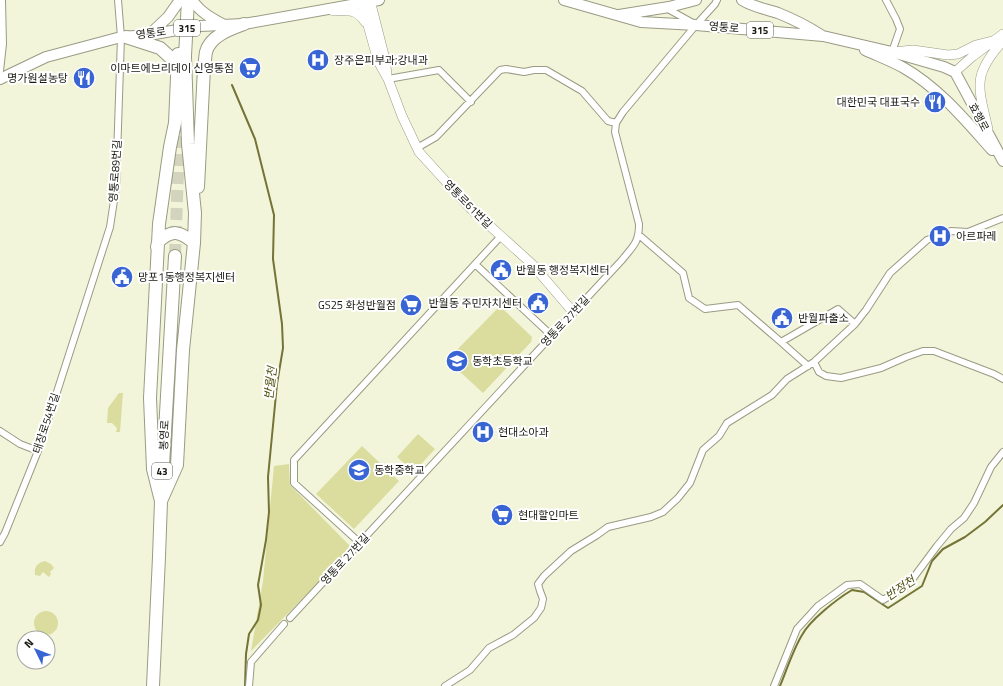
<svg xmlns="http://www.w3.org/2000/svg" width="1003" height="686" font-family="'Titillium Web','Noto Sans KR',sans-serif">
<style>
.green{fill:#dbdd9f}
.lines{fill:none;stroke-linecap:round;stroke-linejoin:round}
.stream{stroke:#747436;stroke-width:2}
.highway-tunnel{stroke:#d2d4bd;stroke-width:12;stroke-dasharray:12 6;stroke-linecap:butt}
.street-casing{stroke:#9a9b83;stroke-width:8}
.secondary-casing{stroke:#9a9b83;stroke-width:10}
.primary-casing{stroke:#9a9b83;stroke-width:12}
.highway-casing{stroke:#9a9b83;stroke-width:14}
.street{stroke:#fff;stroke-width:6}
.secondary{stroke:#fff;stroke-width:9}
.primary{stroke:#fff;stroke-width:10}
.highway{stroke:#fff;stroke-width:12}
.labels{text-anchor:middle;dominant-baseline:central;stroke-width:4;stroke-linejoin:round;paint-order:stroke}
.shield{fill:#fff;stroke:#5d5e58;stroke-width:1}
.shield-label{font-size:10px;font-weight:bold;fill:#181910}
.street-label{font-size:11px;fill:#181910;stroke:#fff}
.poi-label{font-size:11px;fill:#181910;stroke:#fff;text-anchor:start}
.water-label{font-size:12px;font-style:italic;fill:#505010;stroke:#fff}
</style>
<rect width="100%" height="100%" fill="#f3f5db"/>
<path class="green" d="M500,306L532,337L531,342L483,393L447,360Z
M119,393H123L120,432H116L117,428L112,423H107L108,408Z
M418,434L435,449L414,472L397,457Z
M362,446L399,481L354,529L316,494Z
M289,464L290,485L352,548L251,651L263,581L274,466Z
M45,561L51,564L54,568L50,572L51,574L49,577L43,572L40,576L35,575C34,567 37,563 45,561Z
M34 623a12 12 0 1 1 24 0a12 12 0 1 1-24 0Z"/>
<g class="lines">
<path class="stream" d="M232,85L255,139L274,215L273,259L282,324L283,348L277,384L268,477L269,512L266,540L258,585L261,605L258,620L249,634L246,654L245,686
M780,686C787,669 793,650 802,635C810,620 837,599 852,590L864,592L888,608L922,586L932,561L943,549L965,537L985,522L1003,505"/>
<path class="highway-tunnel" d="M175,256L180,115"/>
<g class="street-casing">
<path id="street" d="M886,0L896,19L900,29L892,52
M666,8L693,23
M0,71L3,44L2,0
M388,79L439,70L471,102
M417,148L436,137L500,70L506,69L524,72L534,70H546L582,91L608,121L616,123
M639,235L683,273L689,298L705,309L738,305L781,342L838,309L855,324
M475,264L551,335
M781,342L808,366
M814,362L819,372L826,376L841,378L881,368L906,357L923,351H934L994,374L1003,379
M0,431L20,444L38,451
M0,542L5,533L38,451L110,227L116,187L121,37L118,0
M360,543L294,483V460L501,236
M290,618L622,260C633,246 639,243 639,224L615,132L616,123L623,112L696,25L715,4L717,0
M249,686L251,662L284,624
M445,686L470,670L489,648L513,635L534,618L541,608L543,599L540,591L538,584L544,576L571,551L597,535L608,527L651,517L663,512L678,498L690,483L703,450L719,436L727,423L772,395L787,379L814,362L855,324L866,310L890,273L927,240L951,231L968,232L1003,218
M774,686L797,629L818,606L847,585L860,584L883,600L908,585L937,546L951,529L964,518L974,503L991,467L1003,452"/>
</g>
<g class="secondary-casing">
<path id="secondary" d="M370,0L385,59L387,74
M362,4L378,61L388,79L402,116L419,152L470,208L532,264L573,312
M333,11C348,11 356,8 365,22
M893,52L913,50L948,55L958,54L976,45L992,41
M955,72L973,56L1003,34
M988,129C978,86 972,75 1003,41"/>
</g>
<g class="primary-casing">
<path id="primary" d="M192,0C200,12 211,18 224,25
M564,0L641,22L696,25L823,36L892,52L944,67L955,72L1003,161
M742,0C753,7 766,9 778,13C793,19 807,26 821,35
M619,15L669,7L696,0
M149,35L168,17L180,0
M865,50C878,56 892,61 904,68C939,88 966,121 992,150
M0,79L46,57L121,37L149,35L200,26L244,24L379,0"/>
</g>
<g class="highway-casing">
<path id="highway" d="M126,37L160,48L171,58L178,67
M198,187L204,68C205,63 205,57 206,52C210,36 230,29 244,24
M157,247L158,242C172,229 180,231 194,243
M161,501L177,465L183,350L194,243L195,213L188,144L185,56L188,0
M161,501L153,469L150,398L159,224L170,147L175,123L178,54
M153,686L159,557L161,501L175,256"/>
</g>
<use href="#street" class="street"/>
<use href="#secondary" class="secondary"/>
<use href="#primary" class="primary"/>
<use href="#highway" class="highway"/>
</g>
<defs>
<g id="hospital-disc" transform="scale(1.15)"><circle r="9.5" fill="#3864d4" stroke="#fff"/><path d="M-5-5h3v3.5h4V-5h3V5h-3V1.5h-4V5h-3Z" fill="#fff"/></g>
<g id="supermarket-disc" transform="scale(1.15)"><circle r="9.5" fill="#3864d4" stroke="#fff"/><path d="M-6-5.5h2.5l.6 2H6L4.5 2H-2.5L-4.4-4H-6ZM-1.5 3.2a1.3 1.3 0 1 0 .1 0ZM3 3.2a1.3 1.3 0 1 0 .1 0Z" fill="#fff"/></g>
<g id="restaurant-disc" transform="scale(1.15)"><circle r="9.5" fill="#3864d4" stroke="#fff"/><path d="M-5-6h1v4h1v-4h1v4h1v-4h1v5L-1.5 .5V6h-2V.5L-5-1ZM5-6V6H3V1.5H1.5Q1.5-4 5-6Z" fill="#fff"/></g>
<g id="civic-disc" transform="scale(1.15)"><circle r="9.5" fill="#3864d4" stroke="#fff"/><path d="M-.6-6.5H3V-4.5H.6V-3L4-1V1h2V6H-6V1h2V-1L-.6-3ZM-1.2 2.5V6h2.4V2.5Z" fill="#fff"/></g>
<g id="school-disc" transform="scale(1.15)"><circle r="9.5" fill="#3864d4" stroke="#fff"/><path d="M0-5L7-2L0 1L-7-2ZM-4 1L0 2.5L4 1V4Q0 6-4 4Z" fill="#fff"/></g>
</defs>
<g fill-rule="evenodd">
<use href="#hospital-disc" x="318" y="60"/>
<use href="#supermarket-disc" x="250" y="68"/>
<use href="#restaurant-disc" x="84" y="78"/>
<use href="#restaurant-disc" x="935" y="102"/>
<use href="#hospital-disc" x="940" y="236"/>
<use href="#civic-disc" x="501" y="270"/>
<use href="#civic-disc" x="122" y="277"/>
<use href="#civic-disc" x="538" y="303"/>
<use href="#supermarket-disc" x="411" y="305"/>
<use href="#civic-disc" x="782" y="318"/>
<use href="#school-disc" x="457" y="361"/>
<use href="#hospital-disc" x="483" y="432"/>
<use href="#school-disc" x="359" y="470"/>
<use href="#supermarket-disc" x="502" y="515"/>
</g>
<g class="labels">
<g class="shield">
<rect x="174" y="20" width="26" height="16" rx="3"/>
<rect x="747" y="22" width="26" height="16" rx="3"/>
<rect x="152" y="463" width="20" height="16" rx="3"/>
</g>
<g class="shield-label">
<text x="187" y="28">315</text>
<text x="760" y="30">315</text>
<text x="162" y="471">43</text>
</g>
<g class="street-label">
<text transform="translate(724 27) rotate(5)">영통로</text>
<text transform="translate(151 33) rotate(-8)">영통로</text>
<text transform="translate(979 117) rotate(62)">효행로</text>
<text transform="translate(115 171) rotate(-86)">영통로89번길</text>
<text transform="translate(468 204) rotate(45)">영통로61번길</text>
<text transform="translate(565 321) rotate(-47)">영통로 27번길</text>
<text transform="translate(46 423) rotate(-72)">태장로54번길</text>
<text transform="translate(164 435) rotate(-87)">봉영로</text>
<text transform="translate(345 559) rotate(-47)">영통로 27번길</text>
</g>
<g class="poi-label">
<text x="334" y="60">장주은피부과;강내과</text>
<text x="234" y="68" text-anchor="end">이마트에브리데이 신영통점</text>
<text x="68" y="78" text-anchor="end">명가원설농탕</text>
<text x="920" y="102" text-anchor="end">대한민국 대표국수</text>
<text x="956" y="236">아르파레</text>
<text x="516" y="270">반월동 행정복지센터</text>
<text x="138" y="277">망포1동행정복지센터</text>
<text x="522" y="303" text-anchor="end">반월동 주민자치센터</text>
<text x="396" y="305" text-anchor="end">GS25 화성반월점</text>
<text x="798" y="318">반월파출소</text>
<text x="472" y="361">동학초등학교</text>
<text x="498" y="432">현대소아과</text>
<text x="374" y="470">동학중학교</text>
<text x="518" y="515">현대할인마트</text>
</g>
<g class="water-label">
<text transform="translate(270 383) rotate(-83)">반월천</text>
<text transform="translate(900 588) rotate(-34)">반정천</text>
</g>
</g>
<g transform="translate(36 650) rotate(313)"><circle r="19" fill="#ffffff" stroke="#a3a39f"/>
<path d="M0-3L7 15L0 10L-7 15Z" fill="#3864d4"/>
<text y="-6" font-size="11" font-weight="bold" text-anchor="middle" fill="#181910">N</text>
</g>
</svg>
